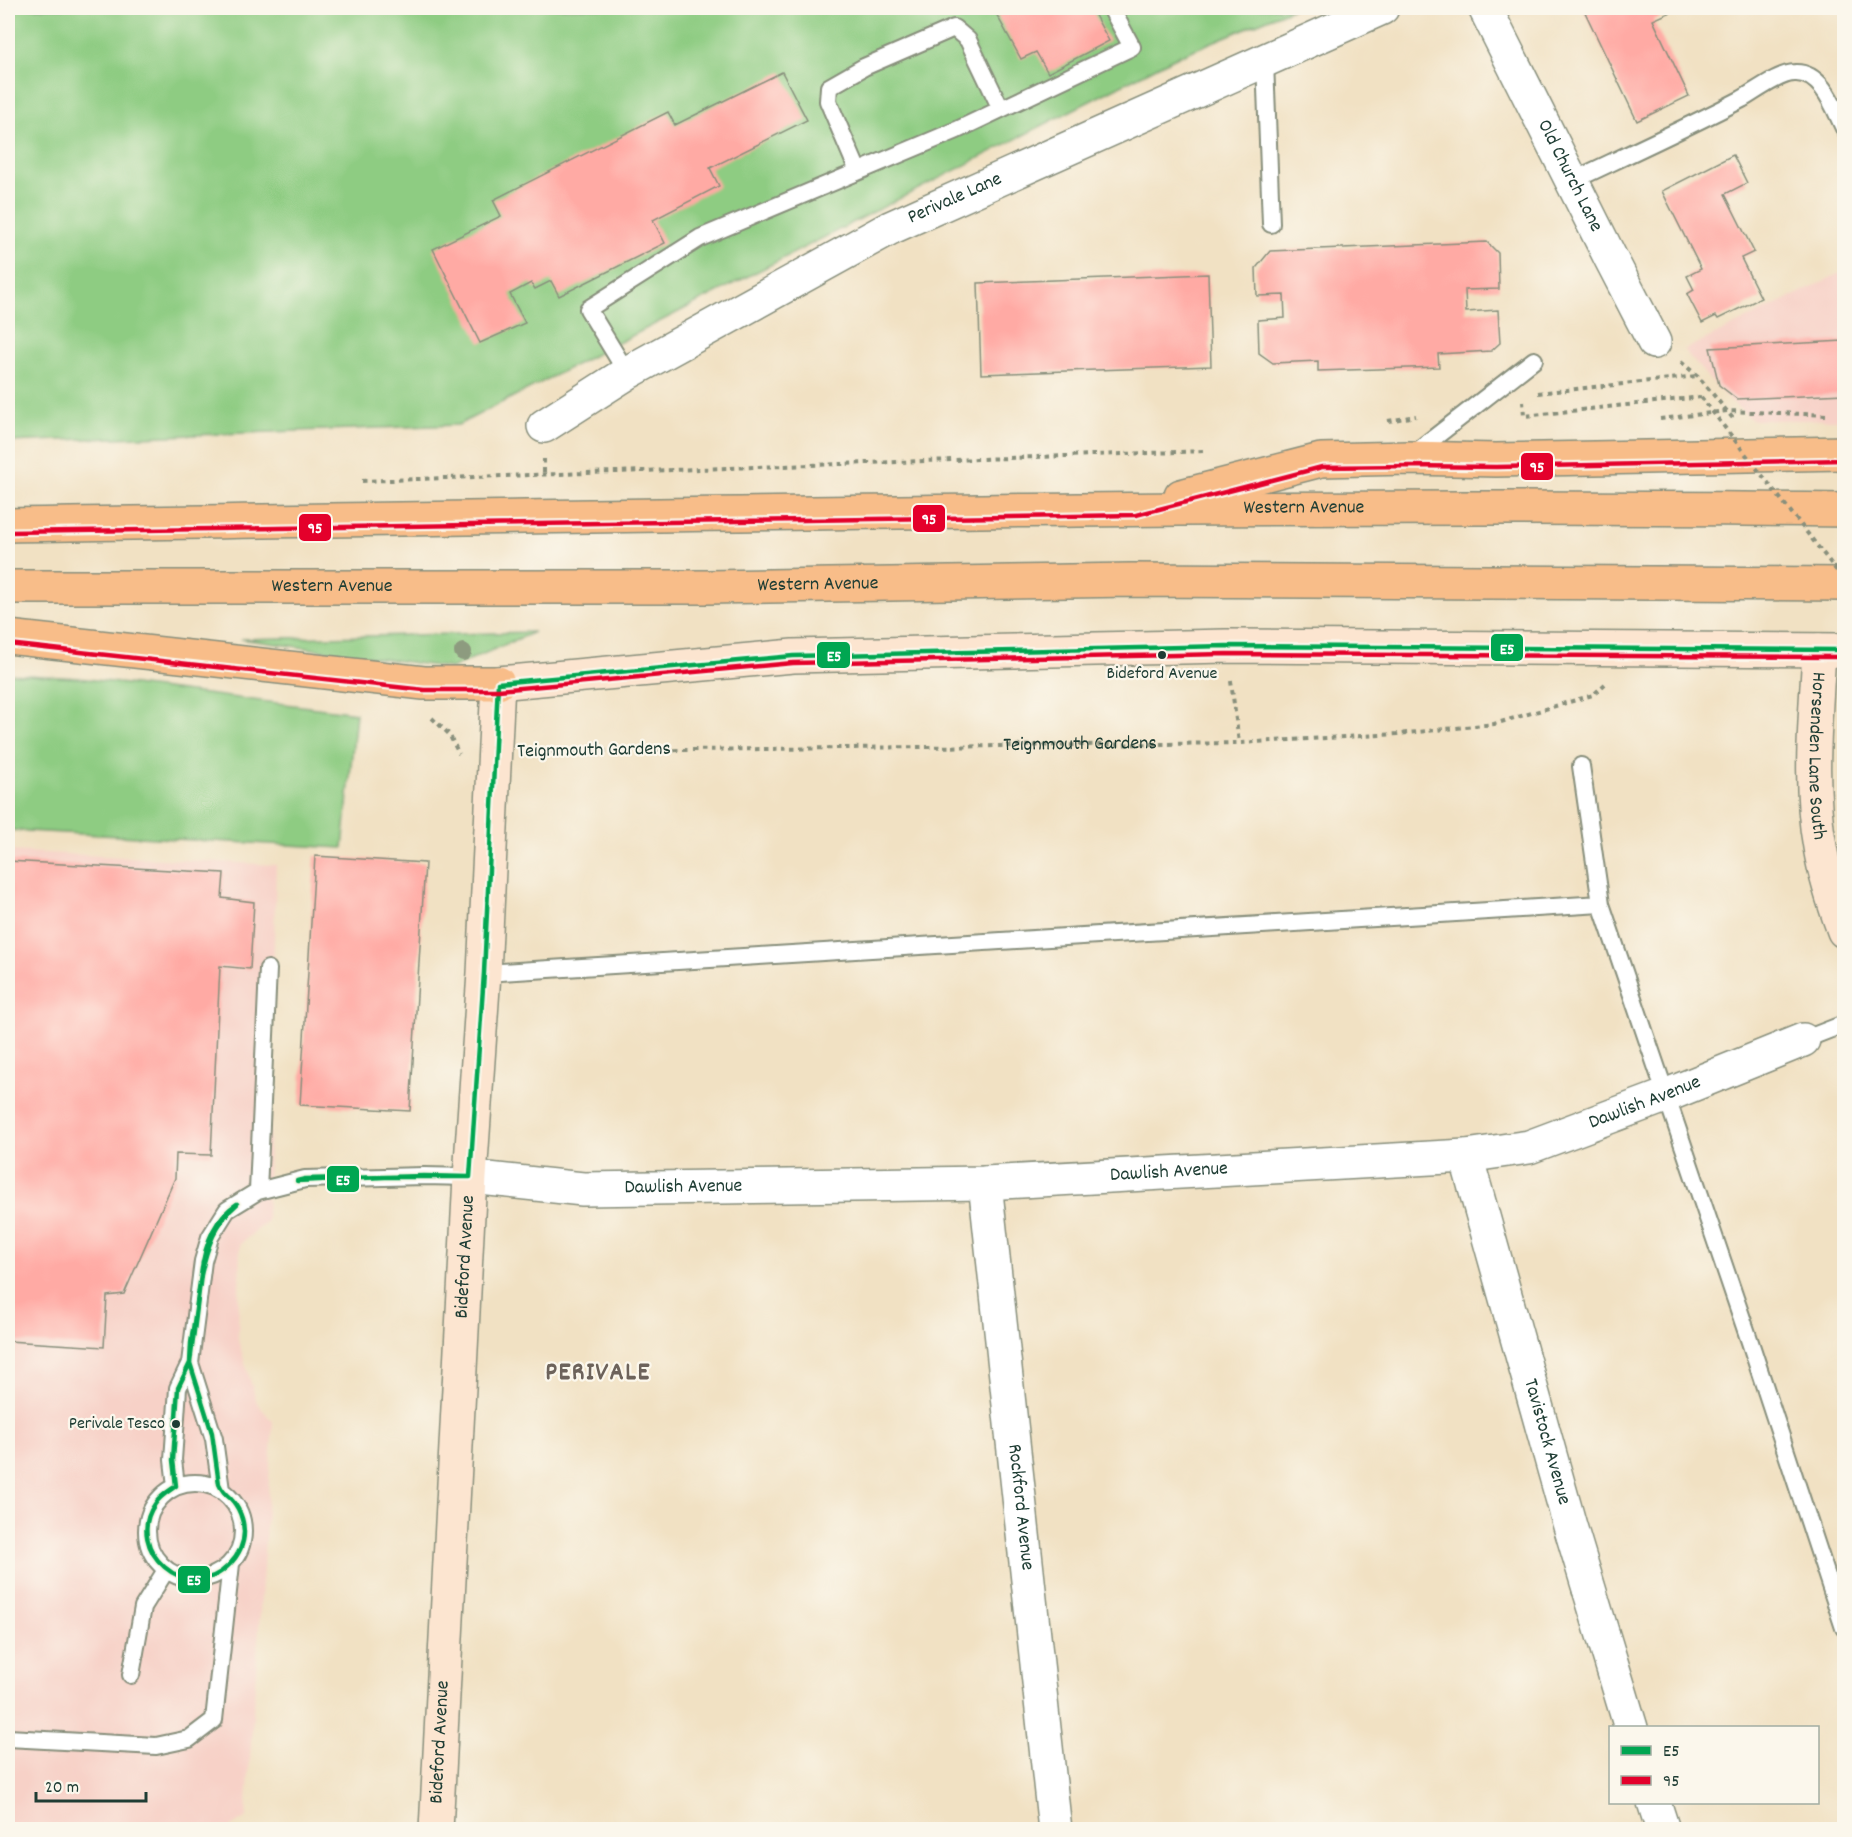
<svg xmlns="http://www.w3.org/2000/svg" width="1852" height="1837" font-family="Dekko,sans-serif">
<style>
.built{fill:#f7d1c7}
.green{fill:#8ecc82;stroke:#56845b;stroke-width:1.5}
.building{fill:#ffaaa4}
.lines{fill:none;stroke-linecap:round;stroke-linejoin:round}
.lane-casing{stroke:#888f7c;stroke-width:20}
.street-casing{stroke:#888f7c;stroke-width:36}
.secondary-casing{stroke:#888f7c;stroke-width:36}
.highway-casing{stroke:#888f7c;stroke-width:36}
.path{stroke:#888f7c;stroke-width:4;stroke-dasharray:4.5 4.5;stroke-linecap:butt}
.lane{stroke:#fff;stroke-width:16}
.street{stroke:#fff;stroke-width:33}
.secondary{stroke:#fce5d0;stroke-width:33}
.highway{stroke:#f8bd89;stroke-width:33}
.path-bridge{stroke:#888f7c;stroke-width:4;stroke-dasharray:4.5 4.5;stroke-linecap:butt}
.bus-1-casing{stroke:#fbf7ec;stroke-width:9}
.bus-2-casing{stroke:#fbf7ec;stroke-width:9}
.bus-1{stroke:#00a651;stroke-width:4.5}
.bus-2{stroke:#e4002b;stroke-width:4.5}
.tree{fill:#8d9b7f}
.bus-dot{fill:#1f3d34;stroke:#fbf7ec;stroke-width:2}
.labels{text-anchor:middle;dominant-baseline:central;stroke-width:4.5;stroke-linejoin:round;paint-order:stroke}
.bus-label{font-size:18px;fill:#1f3d34;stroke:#fbf7ec}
.street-label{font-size:20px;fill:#1f3d34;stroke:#fbf7ec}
.district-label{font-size:26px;font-weight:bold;letter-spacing:1.5px;fill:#6d635b;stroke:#fbf7ec}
.line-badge{stroke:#fbf7ec;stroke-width:2}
.badge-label{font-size:16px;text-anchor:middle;font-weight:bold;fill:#fff}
</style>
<rect width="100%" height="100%" fill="#fbf7ec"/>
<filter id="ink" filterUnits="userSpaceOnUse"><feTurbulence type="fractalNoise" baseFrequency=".0167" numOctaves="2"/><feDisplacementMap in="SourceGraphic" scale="12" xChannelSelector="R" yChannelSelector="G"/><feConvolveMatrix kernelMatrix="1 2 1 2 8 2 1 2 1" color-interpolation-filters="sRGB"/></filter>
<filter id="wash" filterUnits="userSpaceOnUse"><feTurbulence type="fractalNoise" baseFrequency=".008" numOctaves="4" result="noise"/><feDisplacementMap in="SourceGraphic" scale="24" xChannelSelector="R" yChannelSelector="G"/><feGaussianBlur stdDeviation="1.35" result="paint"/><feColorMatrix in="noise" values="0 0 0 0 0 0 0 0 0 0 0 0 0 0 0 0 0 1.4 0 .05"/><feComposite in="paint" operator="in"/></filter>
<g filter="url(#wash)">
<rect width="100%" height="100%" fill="#f1e1c3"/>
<path class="built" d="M1844,271V420H1752L1716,387L1684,350Z
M8,851L276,865L267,1221L240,1244L238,1340L257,1403L273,1422L246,1817L228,1829H8Z"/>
<path class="green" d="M8,8H1294L1174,58L458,425L8,442Z
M534,632L451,668L241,639Z
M8,674L79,678L356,713L343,848L8,830Z"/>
<g id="blocks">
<path class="building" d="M993,8H1091L1109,41L1048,73L1036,52L1021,59Z
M1583,8H1680L1653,20L1689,96L1637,121Z
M782,72L807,120L710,168L719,186L653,220L665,243L559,296L551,281L535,289L531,283L510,294L525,323L480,343L433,249L501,216L493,200L668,112L675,125Z
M1733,155L1747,183L1725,194L1754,252L1741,258L1761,298L1718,319L1716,316L1702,323L1687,294L1694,290L1687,276L1701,269L1662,191Z
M1487,242L1498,253L1499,289L1465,290L1466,312L1498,310L1500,343L1491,351L1438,354L1439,367L1318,371V361L1273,363L1259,353L1258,320L1285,318L1284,295L1257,296L1256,268L1270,251Z
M1208,274L1211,366L981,374L978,283Z
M1844,341V394L1737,399L1719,385L1710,348Z
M315,856L425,863L410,1111L300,1105Z
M8,861L224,873L222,898L254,902L250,969L220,966L211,1155L176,1154L175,1178L124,1294L107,1296L104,1347L8,1341Z"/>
</g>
</g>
<g filter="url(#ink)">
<use href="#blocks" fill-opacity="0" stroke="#888f7c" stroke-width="1.5"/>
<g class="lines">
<g class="lane-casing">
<path id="lane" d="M1265,61L1271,224
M858,171L828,101L829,87L864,67L954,28L968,40L1001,109
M1572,181C1629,154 1686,128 1742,99C1756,91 1779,73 1795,73C1822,72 1834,108 1844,128
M627,373L588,309L700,238L957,130L1132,47L1111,8
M1412,455L1534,360
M1581,766L1601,904
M484,973L1601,904L1750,1342L1844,1628
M1803,1040L1844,1024
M258,1191L268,969
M190,1363L214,1439L221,1490
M147 1531a48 48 0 1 1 96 0a48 48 0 1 1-96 0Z
M176,1486L173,1460L178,1388L190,1363L203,1261L210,1237L227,1210L258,1191L305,1179L424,1176L470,1177
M131,1675L143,1607L166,1570
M8,1738L156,1746L189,1739L214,1720L231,1564"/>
</g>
<g class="street-casing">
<g id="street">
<path id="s2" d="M1485,8L1611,259L1654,342"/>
<path id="s3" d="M544,426L627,373L890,228L1382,8"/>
<path id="s4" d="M1466,1156L1570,1526L1631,1728"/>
<path id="s5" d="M470,1177L583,1189L985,1183L1466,1156L1529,1147L1665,1096L1803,1040"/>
<path id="s6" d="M985,1183L1055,1830"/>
<path d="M1654,1802L1663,1830"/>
</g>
</g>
<g class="secondary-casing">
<g id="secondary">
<path id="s7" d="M1819,650C1816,715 1808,783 1820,847C1825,876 1834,904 1844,931"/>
<path id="s8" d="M436,1830L470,1177L484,973L498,683L793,656L1226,646L1844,650"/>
</g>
</g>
<g class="highway-casing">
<g id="highway">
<path d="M1181,496L1321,460L1409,458L1496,460L1844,453"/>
<path id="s9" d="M8,525C620,516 1232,503 1844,510"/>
<path id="s10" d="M8,587H708L1131,580L1844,584"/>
<path d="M8,637L424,683H498"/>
</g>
</g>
<g class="path">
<path d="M1681,362L1698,376L1735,421"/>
<path d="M1538,393L1698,376"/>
<path d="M1523,401L1524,416L1701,397"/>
<path d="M1660,419L1727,411L1829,415"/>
<path d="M1388,421L1416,416"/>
<path d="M544,459V474"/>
<path d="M362,481L1206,451"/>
<path d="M1231,681L1239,743"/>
<path d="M432,718L449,734L459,754"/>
<path id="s1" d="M530,752L1239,743L1398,734L1494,724L1593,695L1605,684"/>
</g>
<use href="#lane" class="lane"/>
<use href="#street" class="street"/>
<use href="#secondary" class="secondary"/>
<use href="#highway" class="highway"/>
<path class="path-bridge" d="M1701,397L1844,580"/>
<g class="bus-1-casing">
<path id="bus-1" d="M498,683L793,656L1226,646L1844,650
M424,1176L470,1177H385L297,1181L305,1179Z
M470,1177L484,973L498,683
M201,1275C204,1249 213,1219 237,1204
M201,1275C207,1247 215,1223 237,1204
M190,1363L212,1433L219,1484C222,1491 225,1494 230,1498C239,1507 244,1520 244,1532C244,1544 238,1556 229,1565C188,1607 123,1549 155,1504C160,1496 169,1491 176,1486L173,1460L178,1388Z
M190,1363L191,1343L201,1275
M190,1363L201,1275"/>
</g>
<g class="bus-2-casing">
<path id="bus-2" d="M8,532L1136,515L1322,467L1409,466L1496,467L1844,460
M8,644L424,690H499L793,663L1226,654L1844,657"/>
</g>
<use href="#bus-1" class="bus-1"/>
<use href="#bus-2" class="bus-2"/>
</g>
<circle class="tree" cx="463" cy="652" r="9"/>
</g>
<g class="bus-dot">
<circle cx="1162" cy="655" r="5"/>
<circle cx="176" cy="1424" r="5"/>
</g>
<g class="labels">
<g class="bus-label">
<text x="1162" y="674">Bideford Avenue</text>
<text x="165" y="1424" text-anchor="end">Perivale Tesco</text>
</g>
<g class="street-label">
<text stroke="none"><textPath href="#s2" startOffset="188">Old Church Lane</textPath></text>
<text stroke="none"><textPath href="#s3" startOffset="470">Perivale Lane</textPath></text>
<text stroke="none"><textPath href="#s9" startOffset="1296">Western Avenue</textPath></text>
<text stroke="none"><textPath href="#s10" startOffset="810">Western Avenue</textPath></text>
<text stroke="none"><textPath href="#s10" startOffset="324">Western Avenue</textPath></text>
<text stroke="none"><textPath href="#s1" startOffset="550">Teignmouth Gardens</textPath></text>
<text transform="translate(594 751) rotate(-1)">Teignmouth Gardens</text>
<text stroke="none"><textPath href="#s7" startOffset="106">Horsenden Lane South</textPath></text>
<text stroke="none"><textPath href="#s5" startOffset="1185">Dawlish Avenue</textPath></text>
<text stroke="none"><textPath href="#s5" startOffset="700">Dawlish Avenue</textPath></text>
<text stroke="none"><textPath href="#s5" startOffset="214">Dawlish Avenue</textPath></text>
<text stroke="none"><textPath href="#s8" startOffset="574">Bideford Avenue</textPath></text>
<text stroke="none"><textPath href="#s4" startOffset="297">Tavistock Avenue</textPath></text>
<text stroke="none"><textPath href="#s6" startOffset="326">Rockford Avenue</textPath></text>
<text stroke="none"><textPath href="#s8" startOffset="88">Bideford Avenue</textPath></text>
</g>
<g class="district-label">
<text x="598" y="1373">PERIVALE</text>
</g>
</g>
<g class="line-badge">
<rect x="1520" y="452" width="34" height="29" rx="6" fill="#e4002b"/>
<rect x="912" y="504" width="34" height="29" rx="6" fill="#e4002b"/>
<rect x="298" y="513" width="34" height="29" rx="6" fill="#e4002b"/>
<rect x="1490" y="633" width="34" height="29" rx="6" fill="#00a651"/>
<rect x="816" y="641" width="35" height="28" rx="6" fill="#00a651"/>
<rect x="326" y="1165" width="34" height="28" rx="6" fill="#00a651"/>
<rect x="177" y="1565" width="34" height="29" rx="6" fill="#00a651"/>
</g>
<g class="badge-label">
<text x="1537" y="472">95</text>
<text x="929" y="524">95</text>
<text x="315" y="533">95</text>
<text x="1507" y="654">E5</text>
<text x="834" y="661">E5</text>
<text x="343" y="1185">E5</text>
<text x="194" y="1585">E5</text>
</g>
<rect width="1852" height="1837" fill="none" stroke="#fbf7ec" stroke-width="30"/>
<rect x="1609" y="1726" width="210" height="78" fill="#fbf7ec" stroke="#a3ada2" stroke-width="1.5"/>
<rect x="1621" y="1746" width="30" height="9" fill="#00a651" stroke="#a3ada2" stroke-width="1.5"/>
<text x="1663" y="1756" font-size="18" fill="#1f3d34">E5</text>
<rect x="1621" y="1776" width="30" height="9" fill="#e4002b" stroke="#a3ada2" stroke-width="1.5"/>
<text x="1663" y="1786" font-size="18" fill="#1f3d34">95</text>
<path d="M36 1792v9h110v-9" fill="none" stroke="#1f3d34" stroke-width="3"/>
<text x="45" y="1792" font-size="18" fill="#1f3d34" stroke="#fbf7ec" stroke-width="4.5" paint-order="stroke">20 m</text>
</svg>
